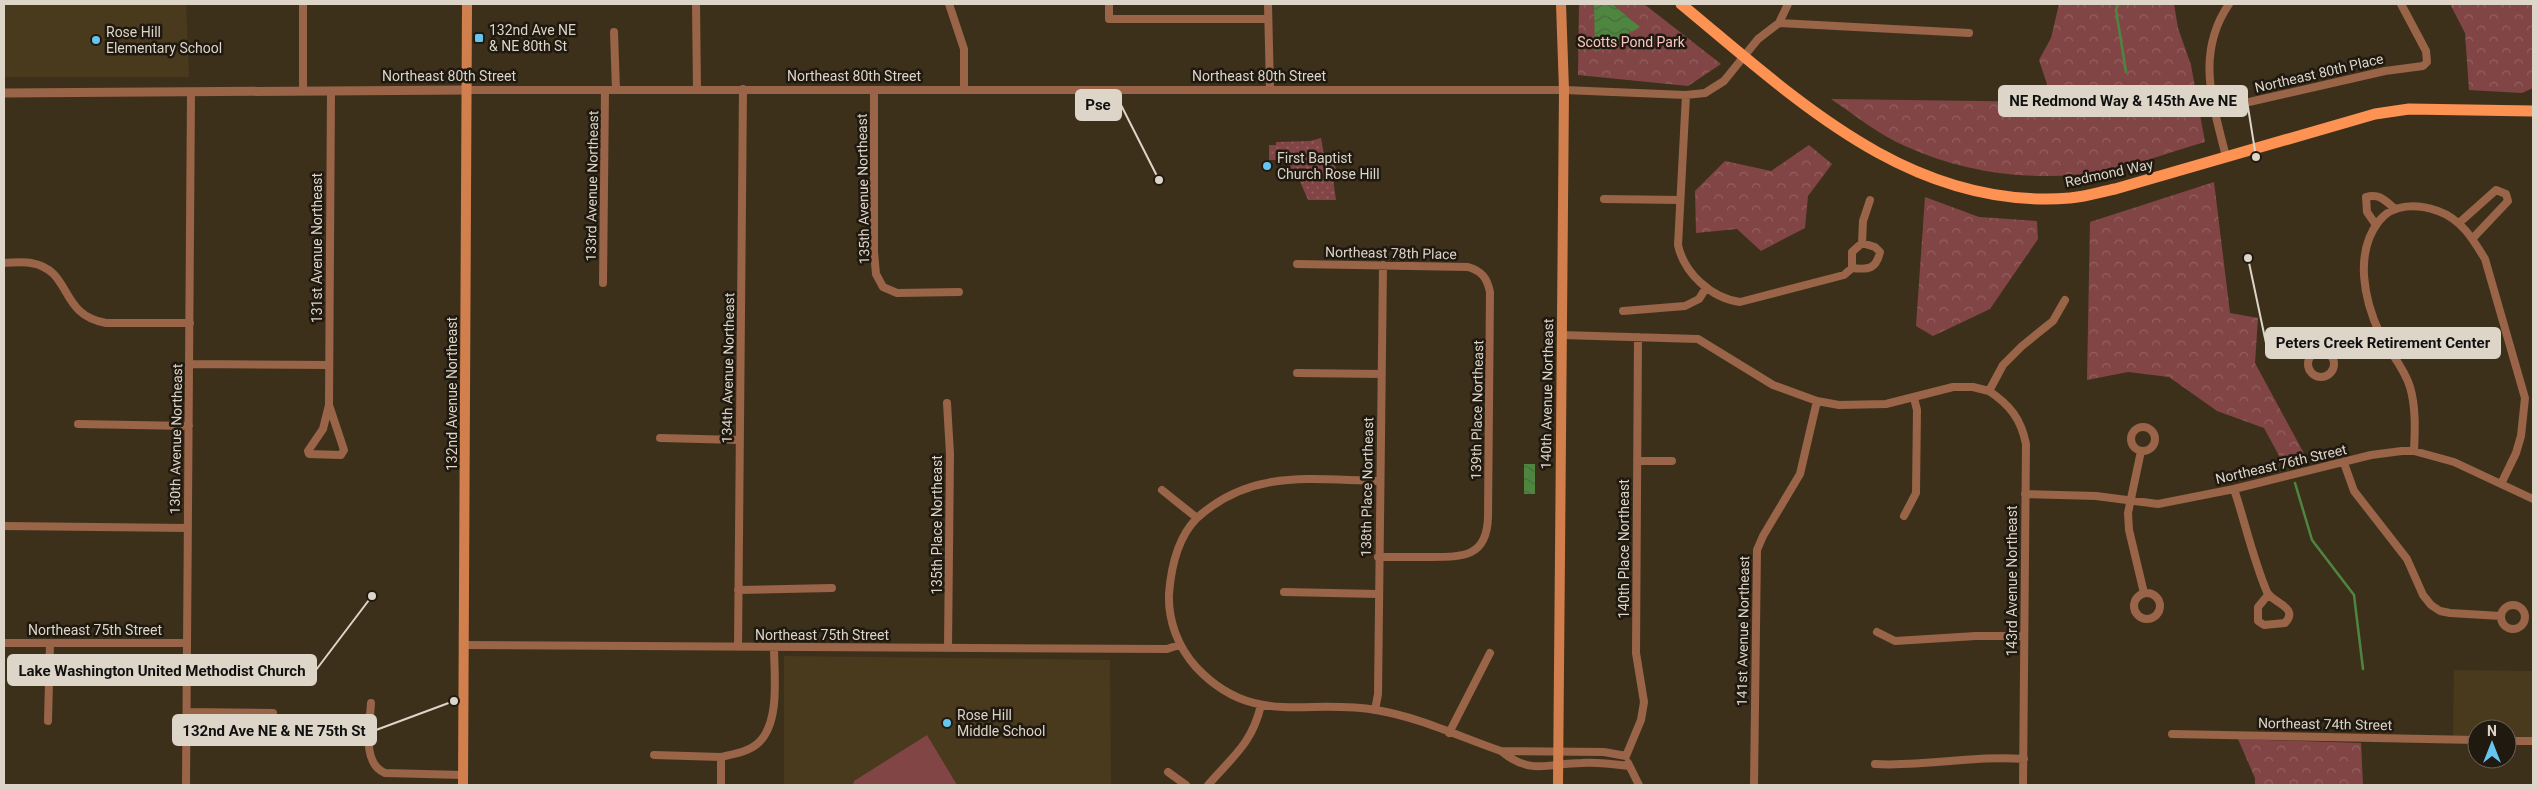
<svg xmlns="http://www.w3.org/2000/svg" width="2537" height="789" font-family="Roboto,sans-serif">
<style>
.built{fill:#49391d}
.grass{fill:url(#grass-dots)}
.forest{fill:url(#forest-crowns)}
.garden{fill:#824546}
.water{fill:url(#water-waves)}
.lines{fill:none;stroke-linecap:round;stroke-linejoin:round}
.stream{stroke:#4e8640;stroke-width:2.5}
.minor{stroke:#996447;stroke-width:8}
.tertiary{stroke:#996447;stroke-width:9}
.secondary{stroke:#d27f4e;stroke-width:10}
.primary{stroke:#fd9252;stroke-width:11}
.poi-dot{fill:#65c5ee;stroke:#1f1910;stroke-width:2}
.labels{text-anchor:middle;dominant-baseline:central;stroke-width:5;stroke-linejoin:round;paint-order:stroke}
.poi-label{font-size:14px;fill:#ddd5c8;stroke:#1f1910;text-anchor:start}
.park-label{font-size:14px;fill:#f9c5c4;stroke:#1f1910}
.street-label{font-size:14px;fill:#ddd5c8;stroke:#1f1910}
.leader{fill:none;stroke:#ddd5c8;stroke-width:2}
.callout-dot{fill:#ddd5c8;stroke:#1f1910;stroke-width:2}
.callout{fill:#ddd5c8;stroke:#ddd5c8;stroke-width:2}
.callout-label{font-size:15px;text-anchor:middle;font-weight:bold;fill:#111}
</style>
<defs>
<pattern id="grass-dots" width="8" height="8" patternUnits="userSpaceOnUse" patternTransform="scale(1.25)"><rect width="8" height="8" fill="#824546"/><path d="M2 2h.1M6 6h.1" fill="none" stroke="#935f5f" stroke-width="1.8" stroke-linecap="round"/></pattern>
<pattern id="forest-crowns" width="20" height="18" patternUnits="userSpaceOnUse" patternTransform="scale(1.25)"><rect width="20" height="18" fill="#824546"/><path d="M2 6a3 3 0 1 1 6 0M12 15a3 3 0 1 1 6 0" fill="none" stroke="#935f5f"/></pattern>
<pattern id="water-waves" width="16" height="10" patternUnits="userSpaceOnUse" patternTransform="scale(1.25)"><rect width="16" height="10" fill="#4e8640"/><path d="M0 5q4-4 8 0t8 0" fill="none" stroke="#496a3e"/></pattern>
</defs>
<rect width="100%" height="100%" fill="#3d301b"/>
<path class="built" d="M4,4H186L189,77H4Z
M784,656L1110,660L1111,785H784Z
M2454,670L2532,671V738L2507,737V729H2477V737L2453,736Z"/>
<path class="grass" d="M1321,138L1324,155L1328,161L1334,163L1338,175L1333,179L1336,200H1308L1296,172H1287V160H1269V145H1276V142L1310,141Z"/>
<path class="forest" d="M1579,4H1644L1721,64L1688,86L1578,75Z
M2059,4H2174L2178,28L2191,65L2205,142C2173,151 2142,163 2110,170C2041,183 1968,175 1905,146C1879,135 1855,115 1831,99L2053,102L2039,60L2051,38Z
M2450,4H2533V88L2522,93L2469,90L2465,33Z
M1809,145L1832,164L1808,196L1805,228L1761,251L1737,229L1696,233L1695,191L1725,161L1771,171Z
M2214,182L2230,313L2258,318L2255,363L2307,459L2283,463L2264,428L2217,411L2169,377L2128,372L2087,380L2090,222Z
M1925,197L1979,217L2037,221L2038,239L1990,309L1933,336L1916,326Z
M2238,739L2361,743L2363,785H2255V778Z"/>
<path class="garden" d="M927,735L957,785H853L854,781Z"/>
<path class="water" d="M1594,4H1612L1640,27L1595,52Z
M1524,464H1535V494H1524Z"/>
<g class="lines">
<path class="stream" d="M2118,4L2116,10L2126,72
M2295,483L2312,540L2354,595L2363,669"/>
<path class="minor" d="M303,4V91
M696,4L697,90
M949,4L964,49V90
M1109,4V19H1268
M1268,4L1270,90
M1779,23L1969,33
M614,32L616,90
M468,90H1564L1686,95L1705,93L1724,81L1758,39L1779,23L1788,4
M874,90V252L876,274L883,287L897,293L959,292
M1686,95L1678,245C1684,273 1711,298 1740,302L1844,275L1852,268V252L1862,243L1875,247L1880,252C1876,269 1869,270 1852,268
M2214,110L2385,71L2423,66L2427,62L2426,51L2401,4
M2226,157C2213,103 2195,54 2229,4
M1604,199L1680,200
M2459,223L2496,190L2506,194L2508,201L2473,238
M2376,225L2367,212L2366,197C2379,193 2385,200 2395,209
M1862,243L1863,221L1870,200
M4,263C12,263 23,261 31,263C73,270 58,315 106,323H190
M1297,264L1468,267C1482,271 1487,278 1490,292L1488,517C1487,558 1462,557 1429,557C1412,557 1395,557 1378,557
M603,283L605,90
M1623,311L1685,306L1699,299L1706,288
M1561,335L1698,339L1773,385L1817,401L1839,405L1886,404L1953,387H1973L1989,391L2003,365L2022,346L2053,321L2065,300
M2308 364a13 13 0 1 1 26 0a13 13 0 1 1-26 0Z
M2332,357L2369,337L2380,334
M190,364L329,365
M1297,373L1381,374
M1989,391C2010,405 2021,419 2026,444L2023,785
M947,403L950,454L948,648
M329,405L323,429L308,451L309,454L341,455L344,450L329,405L331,91
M78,424L189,426
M2131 439a12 12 0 1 1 24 0a12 12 0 1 1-24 0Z
M660,438L739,440
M2141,451L2128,513L2129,530L2144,593
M2414,451C2415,430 2416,407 2410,387C2404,367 2389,352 2380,334C2364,300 2354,253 2379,221C2393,203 2418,204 2438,211C2461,219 2473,239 2485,259L2525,398L2521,436L2516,453L2501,484
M1637,461H1672
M2344,463L2354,491L2407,559L2423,595L2431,605L2440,611L2450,613L2501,616
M2234,489C2245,522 2253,559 2267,592C2272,603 2300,607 2285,623L2264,625L2258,621V607L2268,595
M1162,490L1197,518C1252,468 1312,480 1380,481
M2025,494L2096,496L2158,504L2234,489L2371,455L2402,451H2414L2454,462L2533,499
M1904,516L1916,493L1917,410L1914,398
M1197,518C1178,537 1171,568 1169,594C1168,621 1178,647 1196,667C1253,728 1305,698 1376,710C1419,717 1460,737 1501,751
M4,526L188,528
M738,590L832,588
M1284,592L1378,594
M2134 606a13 13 0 1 1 26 0a13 13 0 1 1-26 0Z
M2501 617a12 12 0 1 1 24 0a12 12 0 1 1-24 0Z
M1877,632L1895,641L1976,636H2024
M4,643H187
M464,645L1167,649L1179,645
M738,647L743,89
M371,703C370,724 361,763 385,773L463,775
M1375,710L1378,694L1383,265
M187,712L273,713
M48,721L50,643
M1449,733L1490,653
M2172,734L2477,740
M2507,741H2533
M654,755L721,757
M1626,756L1641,720L1644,702L1636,653L1638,337
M1626,756L1604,752L1501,751C1531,776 1549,763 1582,763C1598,762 1613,764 1629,766
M1628,763L1639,785
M1875,764C1925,767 1974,755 2024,759
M1168,772L1186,785
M186,785L191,92
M721,785V757C733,754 748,752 757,744C781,724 774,674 774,647
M1208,785C1232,757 1252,744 1261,705
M1754,785L1757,550L1763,536L1800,474L1817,401"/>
<path class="tertiary" d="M4,93L468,90"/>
<path class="secondary" d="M463,785L467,4
M1558,785L1564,90L1561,4"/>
<path class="primary" d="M1681,4C1795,98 1910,211 2070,198C2085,197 2100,192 2115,189L2375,114L2409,109L2533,111"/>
</g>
<g class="poi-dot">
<rect x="474" y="33" width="10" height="10" rx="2.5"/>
<circle cx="96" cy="40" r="5"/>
<circle cx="1267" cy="166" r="5"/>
<circle cx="947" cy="723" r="5"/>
</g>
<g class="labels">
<g class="poi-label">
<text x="489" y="30">132nd Ave NE<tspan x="489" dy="16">&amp; NE 80th St</tspan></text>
<text x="106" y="32">Rose Hill<tspan x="106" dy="16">Elementary School</tspan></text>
<text x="1277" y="158">First Baptist<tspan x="1277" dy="16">Church Rose Hill</tspan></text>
<text x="957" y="715">Rose Hill<tspan x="957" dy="16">Middle School</tspan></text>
</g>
<g class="park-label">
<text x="1631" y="42">Scotts Pond Park</text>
</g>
<g class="street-label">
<text transform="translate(2319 73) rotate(-13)">Northeast 80th Place</text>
<text x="449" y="76">Northeast 80th Street</text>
<text x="854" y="76">Northeast 80th Street</text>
<text x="1259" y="76">Northeast 80th Street</text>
<text transform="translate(2109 173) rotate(-12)">Redmond Way</text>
<text transform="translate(592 186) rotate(-89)">133rd Avenue Northeast</text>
<text transform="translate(863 189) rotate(-91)">135th Avenue Northeast</text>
<text transform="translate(317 248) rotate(-90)">131st Avenue Northeast</text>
<text transform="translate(1391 253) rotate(1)">Northeast 78th Place</text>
<text transform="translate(728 368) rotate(-89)">134th Avenue Northeast</text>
<text transform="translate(452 394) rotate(-90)">132nd Avenue Northeast</text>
<text transform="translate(1547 394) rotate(-89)">140th Avenue Northeast</text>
<text transform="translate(1477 410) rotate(-89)">139th Place Northeast</text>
<text transform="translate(176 439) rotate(-89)">130th Avenue Northeast</text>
<text transform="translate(2281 464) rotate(-13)">Northeast 76th Street</text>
<text transform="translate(1367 487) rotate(-89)">138th Place Northeast</text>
<text transform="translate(937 525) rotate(-90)">135th Place Northeast</text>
<text transform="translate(1624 549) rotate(-90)">140th Place Northeast</text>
<text transform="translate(2012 581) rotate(-90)">143rd Avenue Northeast</text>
<text x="95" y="630">Northeast 75th Street</text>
<text transform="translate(1743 631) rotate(-89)">141st Avenue Northeast</text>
<text x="822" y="635">Northeast 75th Street</text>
<text transform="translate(2325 724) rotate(1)">Northeast 74th Street</text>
</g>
</g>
<path class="leader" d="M2256 157L2247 101M1159 180L1121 105M2248 258L2266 343M372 596L316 670M454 701L376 730"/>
<g class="callout-dot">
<circle cx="2256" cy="157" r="5"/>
<circle cx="1159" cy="180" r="5"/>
<circle cx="2248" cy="258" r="5"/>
<circle cx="372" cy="596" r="5"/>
<circle cx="454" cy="701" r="5"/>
</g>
<g class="callout">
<rect x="1999" y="86" width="248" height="30" rx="5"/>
<rect x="1076" y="90" width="45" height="30" rx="5"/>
<rect x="2266" y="328" width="234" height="30" rx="5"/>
<rect x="8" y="655" width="308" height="30" rx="5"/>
<rect x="173" y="715" width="203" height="30" rx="5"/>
</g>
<g class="callout-label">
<text x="2123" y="106">NE Redmond Way &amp; 145th Ave NE</text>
<text x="1098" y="110">Pse</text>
<text x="2383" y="348">Peters Creek Retirement Center</text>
<text x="162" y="676">Lake Washington United Methodist Church</text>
<text x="274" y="736">132nd Ave NE &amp; NE 75th St</text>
</g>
<rect width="2537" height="789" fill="none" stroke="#ddd5c8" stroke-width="10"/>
<g transform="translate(2492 744)"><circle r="24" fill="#1f1910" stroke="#6b645a"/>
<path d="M0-4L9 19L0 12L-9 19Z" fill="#65c5ee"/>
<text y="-8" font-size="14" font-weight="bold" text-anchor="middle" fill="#ddd5c8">N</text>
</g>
</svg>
